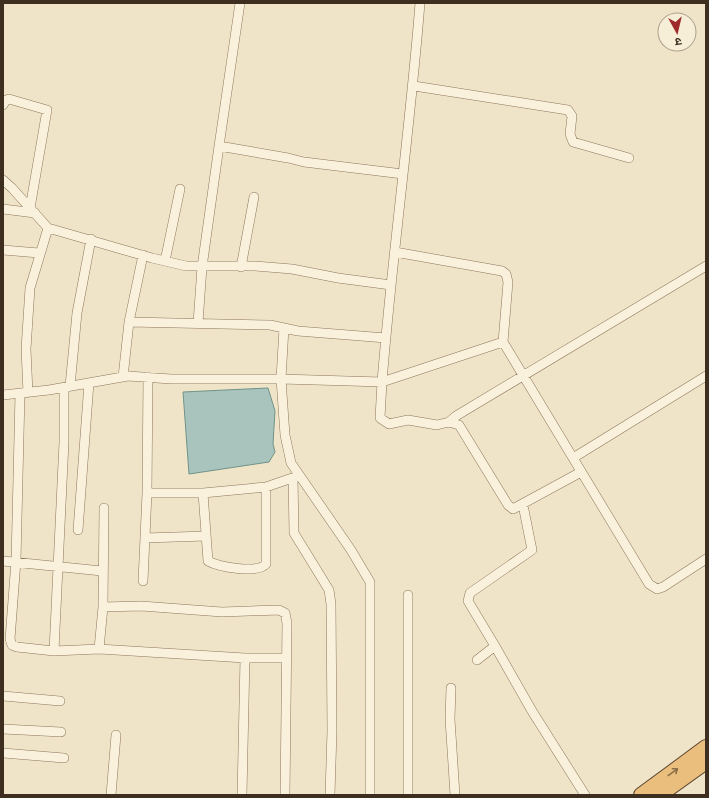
<svg xmlns="http://www.w3.org/2000/svg" width="709" height="798" font-family="'Source Serif 4','Noto Sans Devanagari',serif">
<style>
.water{fill:#a9c4bc;stroke:#6f938a}
.lines{fill:none;stroke-linecap:round;stroke-linejoin:round}
.minor-casing{stroke:#8d765c;stroke-width:10}
.trunk-casing{stroke:#5b4430;stroke-width:16}
.minor{stroke:#faf1dc;stroke-width:9}
.trunk{stroke:#eabe7c;stroke-width:14}
.oneway{stroke:#8b6f49}
</style>
<rect width="100%" height="100%" fill="#f0e4c8"/>
<path class="water" d="M268,388L275,411L273,444L275,452L269,462L189,474L183,392Z"/>
<g class="lines">
<g class="minor-casing">
<path id="minor" d="M240,3L219,146L288,158L304,162L403,174
M414,86L568,110L572,116L570,134L573,142L629,158
M3,105L6,100L9,99L47,110L30,208
M3,180L12,188L48,228L152,258L186,266H255L292,269L338,278L391,285
M3,209L35,213
M3,250L39,253
M395,252L502,271L506,274L508,282L503,342L573,458
M165,261L180,189
M241,267L254,197
M129,322L143,255
M198,323L202,267L219,146
M284,328L281,379L285,435L291,463L351,550L370,582V795
M503,342L382,382L380,418L389,424L408,420L437,425L449,422L459,425L508,505L513,509L581,472
M706,376L573,458L649,584L657,589L663,587L706,559
M123,377L129,322L270,325L298,331L386,338
M70,386L77,313L91,239
M28,393L26,349L30,288L48,228
M20,394L16,561L10,639L12,645L17,647L54,651L99,649L245,658H286
M3,395L49,390L128,376L171,379H281L382,382C392,256 410,130 420,3
M449,422L456,416L706,266
M293,478L294,533L329,590L331,604L332,731L330,795
M147,493H203L266,487L298,476
M203,493L208,561C219,567 257,574 266,564V487
M78,530L89,383
M145,538L206,536
M3,561L102,571
M143,581L147,493L148,377
M408,595V795
M103,607L141,606L222,612L279,610L285,613L287,623L285,795
M495,646L532,711L585,795
M99,649L103,607L104,508
M54,651L64,442V388
M477,660L495,646L468,601L470,593L532,550L523,505
M451,688L450,719L455,795
M3,696L60,701
M3,729L61,732
M3,753L64,758
M111,795L116,735
M242,795L245,658"/>
</g>
<g class="trunk-casing">
<path id="trunk" d="M641,795L706,747
M660,795L706,762"/>
</g>
<use href="#minor" class="minor"/>
<use href="#trunk" class="trunk"/>
</g>
<defs><path id="oneway-shaft" d="M-6 0H5M1.5-3L5.5 0L1.5 3" fill="none" stroke-width="1.6" stroke-linecap="round" stroke-linejoin="round"/></defs>
<use class="oneway" href="#oneway-shaft" transform="translate(673 772) rotate(-36)"/>
<rect width="709" height="798" fill="none" stroke="#3d2e20" stroke-width="8"/>
<g transform="translate(677 32) rotate(172)"><circle r="19" fill="#f7eed8" stroke="#ada18e"/>
<path d="M0-3L7 15L0 10L-7 15Z" fill="#9e2a2b"/>
<text y="-6" font-size="11" font-weight="bold" text-anchor="middle" fill="#3d2e20">उ</text>
</g>
</svg>
